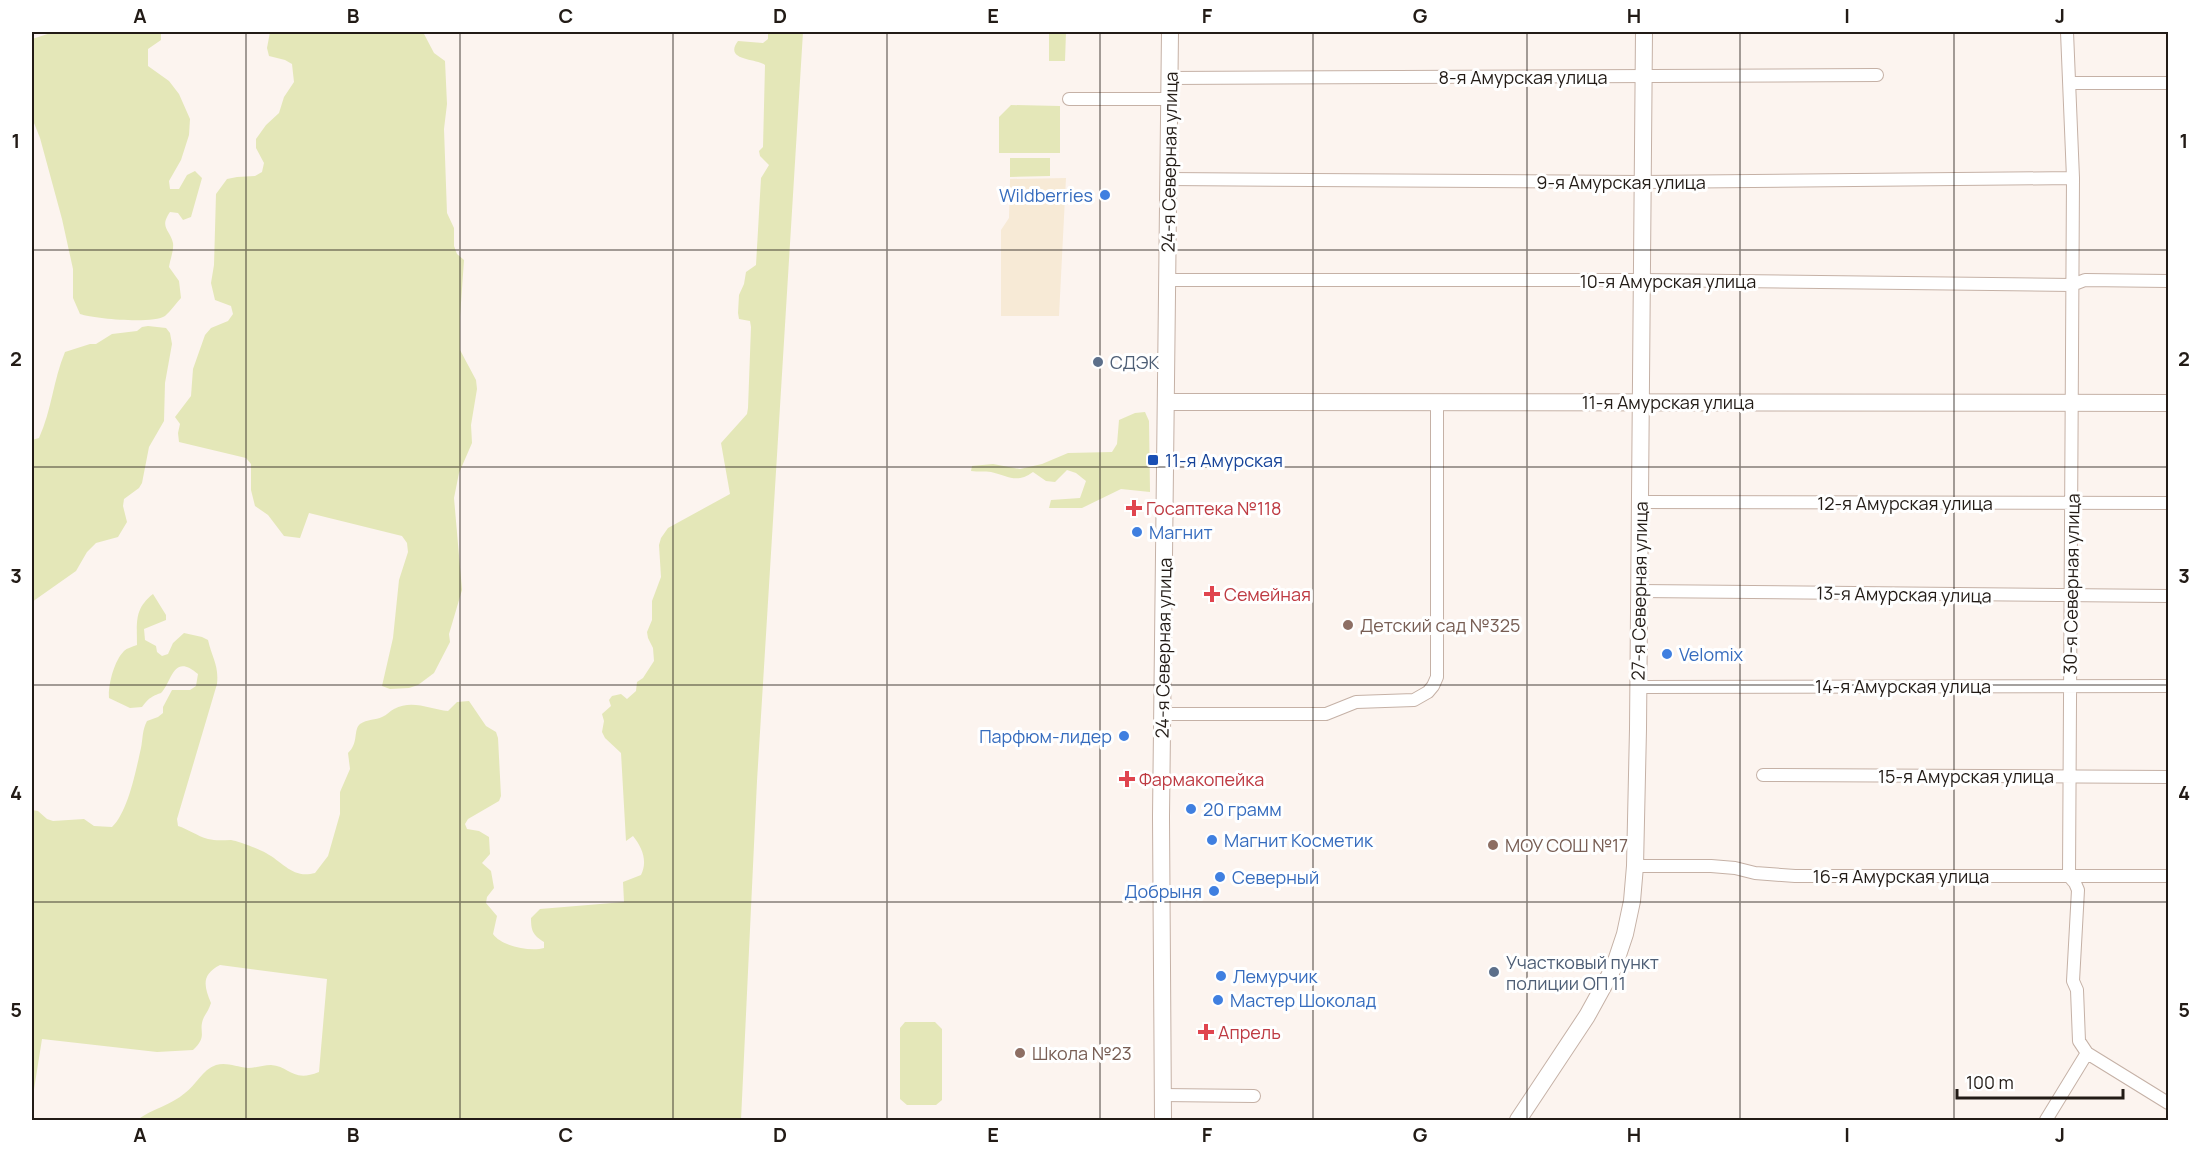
<svg xmlns="http://www.w3.org/2000/svg" width="2200" height="1152" font-family="Manrope,sans-serif">
<style>
.industrial{fill:#f7ead6}
.green{fill:#e4e7b8}
.lines{fill:none;stroke-linecap:round;stroke-linejoin:round}
.street-casing{stroke:#c5b1a6;stroke-width:14}
.secondary-casing{stroke:#c5b1a6;stroke-width:18}
.street{stroke:#fff;stroke-width:12}
.secondary{stroke:#fff;stroke-width:16}
.grid{fill:none;stroke:#221b16;stroke-width:1.5;stroke-opacity:0.55}
.shop-dot{fill:#3f7fe0;stroke:#fff;stroke-width:2}
.service-dot{fill:#5c6f8a;stroke:#fff;stroke-width:2}
.transit-dot{fill:#1a4fb4;stroke:#fff;stroke-width:2}
.health-dot{fill:#e0444e;stroke:#fff;stroke-width:2}
.education-dot{fill:#8d6e63;stroke:#fff;stroke-width:2}
.labels{text-anchor:middle;dominant-baseline:central;stroke-width:6;stroke-linejoin:round;paint-order:stroke}
.street-label{font-size:18px;fill:#221b16;stroke:#fff}
.shop-label{font-size:18px;fill:#366cbe;stroke:#fff;text-anchor:start}
.service-label{font-size:18px;fill:#4e5e75;stroke:#fff;text-anchor:start}
.transit-label{font-size:18px;fill:#164399;stroke:#fff;text-anchor:start}
.health-label{font-size:18px;fill:#be3a42;stroke:#fff;text-anchor:start}
.education-label{font-size:18px;fill:#785e54;stroke:#fff;text-anchor:start}
.neatline{fill:none;stroke:#221b16;stroke-width:2}
.grid-label{font-size:20px;text-anchor:middle;font-weight:bold;fill:#221b16}
</style>
<rect width="100%" height="100%" fill="#fcf4ef"/>
<path class="industrial" d="M1066,178L1059,316H1001V230L1009,218L1010,179Z"/>
<path class="green" d="M54,32H161V40L148,49V66L169,81L179,94L190,119L189,135L181,160L169,181L170,189H179L187,175L195,171L202,178L191,217L183,220L178,213L170,212C159,228 170,229 173,243C174,250 170,260 169,267L179,281L181,298C176,303 171,311 165,316C153,324 95,319 80,314L73,298V269L62,219L40,138L32,118V39Z
M270,32H423L434,53L445,61L447,104L444,129L447,213L454,228V246L457,254L464,260L460,317V350L476,380L477,389L471,425L472,443L459,473L454,498L462,590L449,634L450,642L434,673L418,685L409,688L390,689L382,686L393,638L399,580L408,552L407,543L402,536L309,513L300,538L284,536L268,515L255,506L251,490V464L246,458L179,442L178,433L180,424L175,417L191,396L193,369L205,335L211,328L228,321L233,314L231,306L215,300L211,283L214,265L216,194L227,179L237,177L255,176L262,172L264,163L256,148V139L266,125L279,113L284,97L294,82L292,64L285,60L269,56L267,48Z
M768,32H803L757,781L741,1120H137C152,1109 171,1105 185,1093C196,1085 202,1070 216,1065C227,1062 236,1067 248,1068C255,1068 263,1065 271,1065C290,1066 292,1083 319,1072L327,979L220,965C201,975 204,986 211,1003C209,1009 207,1012 204,1017C197,1032 209,1035 193,1050L157,1052L42,1039L32,1102V810L38,811L47,819L53,821L84,819L94,826L112,827C128,812 136,770 141,748C143,738 142,731 147,721L158,717L163,713V707L172,690H190L196,686L198,674C173,652 172,682 161,693C160,693 153,696 152,697C148,699 145,703 142,707L130,708L109,698C108,685 114,661 124,651C127,648 132,647 137,645C137,622 134,609 153,594L166,615V620L144,629L145,640L156,646L157,652L162,656L168,654L173,643L184,633L202,637L208,640C212,658 219,665 217,684L177,819L178,826C188,829 197,836 208,839C216,841 223,840 231,840C238,841 259,849 266,853C284,863 293,879 315,873L328,856L340,814V792L350,769L348,753C359,743 353,730 360,724C367,719 376,720 382,717C387,715 390,711 394,709C412,699 430,709 448,711L457,702L469,701L486,726L496,732L498,738L501,796L499,801L468,819L465,824L467,829L479,831L489,837L490,854L482,863L491,871L494,888L487,897L486,903L497,916L493,934C501,946 530,952 544,948V942C533,935 531,931 531,918L540,909L624,902L623,882L641,875C648,861 642,847 633,836L626,841L621,753L605,738L602,732L604,721L602,714L611,706L609,700L612,696L621,694L627,699L636,691L637,682L643,678L654,661L653,648L648,638L647,632L652,620V601L661,577L659,545L661,538L668,528L730,494L721,443L747,414L748,408L751,327L750,321L739,319L738,313L739,295L744,284L746,272L756,265L761,178L769,165L760,156L759,151L763,147L765,65C757,58 723,61 738,41L763,43L768,39Z
M1034,32H1066L1065,61H1049V33Z
M1011,105L1060,106V153H999V117Z
M1010,158H1050V176L1010,177Z
M148,326L166,328L170,333L172,344L165,383L164,421L149,447L142,483L139,488L124,499L123,506L127,522L118,537L96,543L87,552L76,571L32,602V440L39,438C52,409 53,381 65,352L90,344H96L112,334L137,331L142,327Z
M1145,412L1149,421L1150,492L1121,489L1082,508H1049L1051,500L1080,498L1086,481L1076,473L1067,470L1055,482L1046,481L1033,472C1017,484 1008,476 991,472C985,471 978,472 971,471L972,466L993,464L1020,469L1042,464L1068,453L1112,452L1117,444L1119,420L1135,413Z
M905,1022H935L942,1029V1100L936,1105H907L900,1099V1028Z"/>
<g class="lines">
<g class="street-casing">
<path id="street" d="M1169,78L1877,75
M2070,83H2168
M1069,99H1169
M1168,179L1643,182L2073,178
M1168,280H1642L2072,285L2085,280L2168,281
M1641,502L2168,503
M1639,591L2168,596
M1638,687L2168,686
M1163,714H1326L1356,702L1414,700L1428,692L1433,686L1437,677V402
M1763,775L2168,777
M1635,866H1711L1735,868L1755,873L1795,876H2168
M2087,1053L2168,1103
M1162,1095L1254,1096
M2046,1120L2087,1053L2079,1041L2077,990L2073,981L2078,890L2075,883L2069,876L2073,178L2067,32"/>
</g>
<g class="secondary-casing">
<path id="secondary" d="M1167,402L2168,403
M1163,1120L1161,817L1170,32
M1518,1120L1587,1016L1614,967L1625,934L1632,901L1635,866L1638,729L1644,32"/>
</g>
<use href="#street" class="street"/>
<use href="#secondary" class="secondary"/>
</g>
<path class="grid" d="M246,32V1120M460,32V1120M673,32V1120M887,32V1120M1100,32V1120M1313,32V1120M1527,32V1120M1740,32V1120M1954,32V1120M32,250H2168M32,467H2168M32,685H2168M32,902H2168"/>
<g class="shop-dot">
<circle cx="1105" cy="195" r="6"/>
<circle cx="1137" cy="532" r="6"/>
<circle cx="1667" cy="654" r="6"/>
<circle cx="1124" cy="736" r="6"/>
<circle cx="1191" cy="809" r="6"/>
<circle cx="1212" cy="840" r="6"/>
<circle cx="1220" cy="877" r="6"/>
<circle cx="1214" cy="891" r="6"/>
<circle cx="1221" cy="976" r="6"/>
<circle cx="1218" cy="1000" r="6"/>
</g>
<g class="service-dot">
<circle cx="1098" cy="362" r="6"/>
<circle cx="1494" cy="972" r="6"/>
</g>
<rect class="transit-dot" x="1147" y="454" width="12" height="12" rx="3"/>
<g class="health-dot">
<path d="M1131 499h6v6h6v6h-6v6h-6v-6h-6v-6h6z"/>
<path d="M1209 585h6v6h6v6h-6v6h-6v-6h-6v-6h6z"/>
<path d="M1124 770h6v6h6v6h-6v6h-6v-6h-6v-6h6z"/>
<path d="M1203 1023h6v6h6v6h-6v6h-6v-6h-6v-6h6z"/>
</g>
<g class="education-dot">
<circle cx="1348" cy="625" r="6"/>
<circle cx="1493" cy="845" r="6"/>
<circle cx="1020" cy="1053" r="6"/>
</g>
<g class="labels">
<g class="street-label">
<text x="1523" y="77">8-я Амурская улица</text>
<text transform="translate(1169 162) rotate(-89)">24-я Северная улица</text>
<text x="1621" y="182">9-я Амурская улица</text>
<text x="1668" y="281">10-я Амурская улица</text>
<text x="1668" y="402">11-я Амурская улица</text>
<text x="1905" y="503">12-я Амурская улица</text>
<text transform="translate(2071 584) rotate(-89)">30-я Северная улица</text>
<text transform="translate(1639 591) rotate(-89)">27-я Северная улица</text>
<text transform="translate(1904 594) rotate(1)">13-я Амурская улица</text>
<text transform="translate(1163 648) rotate(-89)">24-я Северная улица</text>
<text x="1903" y="686">14-я Амурская улица</text>
<text x="1966" y="776">15-я Амурская улица</text>
<text x="1901" y="876">16-я Амурская улица</text>
</g>
<g class="shop-label">
<text x="1093" y="195" text-anchor="end">Wildberries</text>
<text x="1149" y="532">Магнит</text>
<text x="1679" y="654">Velomix</text>
<text x="1112" y="736" text-anchor="end">Парфюм-лидер</text>
<text x="1203" y="809">20 грамм</text>
<text x="1224" y="840">Магнит Косметик</text>
<text x="1232" y="877">Северный</text>
<text x="1202" y="891" text-anchor="end">Добрыня</text>
<text x="1233" y="976">Лемурчик</text>
<text x="1230" y="1000">Мастер Шоколад</text>
</g>
<g class="service-label">
<text x="1110" y="362">СДЭК</text>
<text x="1506" y="962">Участковый пункт<tspan x="1506" dy="21">полиции ОП 11</tspan></text>
</g>
<g class="transit-label">
<text x="1165" y="460">11-я Амурская</text>
</g>
<g class="health-label">
<text x="1146" y="508">Госаптека №118</text>
<text x="1224" y="594">Семейная</text>
<text x="1139" y="779">Фармакопейка</text>
<text x="1218" y="1032">Апрель</text>
</g>
<g class="education-label">
<text x="1360" y="625">Детский сад №325</text>
<text x="1505" y="845">МОУ СОШ №17</text>
<text x="1032" y="1053">Школа №23</text>
</g>
</g>
<rect width="2200" height="1152" fill="none" stroke="#ffffff" stroke-width="66"/>
<path d="M1957 1089v9h166v-9" fill="none" stroke="#221b16" stroke-width="3"/>
<text x="1966" y="1089" font-size="18" fill="#221b16" stroke="#ffffff" stroke-width="4.5" paint-order="stroke">100 m</text>
<rect x="33" y="33" width="2134" height="1086" class="neatline"/>
<g class="grid-label">
<text x="140" y="23">A</text>
<text x="353" y="23">B</text>
<text x="566" y="23">C</text>
<text x="780" y="23">D</text>
<text x="993" y="23">E</text>
<text x="1207" y="23">F</text>
<text x="1420" y="23">G</text>
<text x="1634" y="23">H</text>
<text x="1847" y="23">I</text>
<text x="2060" y="23">J</text>
<text x="16" y="148">1</text>
<text x="2184" y="148">1</text>
<text x="16" y="366">2</text>
<text x="2184" y="366">2</text>
<text x="16" y="583">3</text>
<text x="2184" y="583">3</text>
<text x="16" y="800">4</text>
<text x="2184" y="800">4</text>
<text x="16" y="1017">5</text>
<text x="2184" y="1017">5</text>
<text x="140" y="1142">A</text>
<text x="353" y="1142">B</text>
<text x="566" y="1142">C</text>
<text x="780" y="1142">D</text>
<text x="993" y="1142">E</text>
<text x="1207" y="1142">F</text>
<text x="1420" y="1142">G</text>
<text x="1634" y="1142">H</text>
<text x="1847" y="1142">I</text>
<text x="2060" y="1142">J</text>
</g>
</svg>
